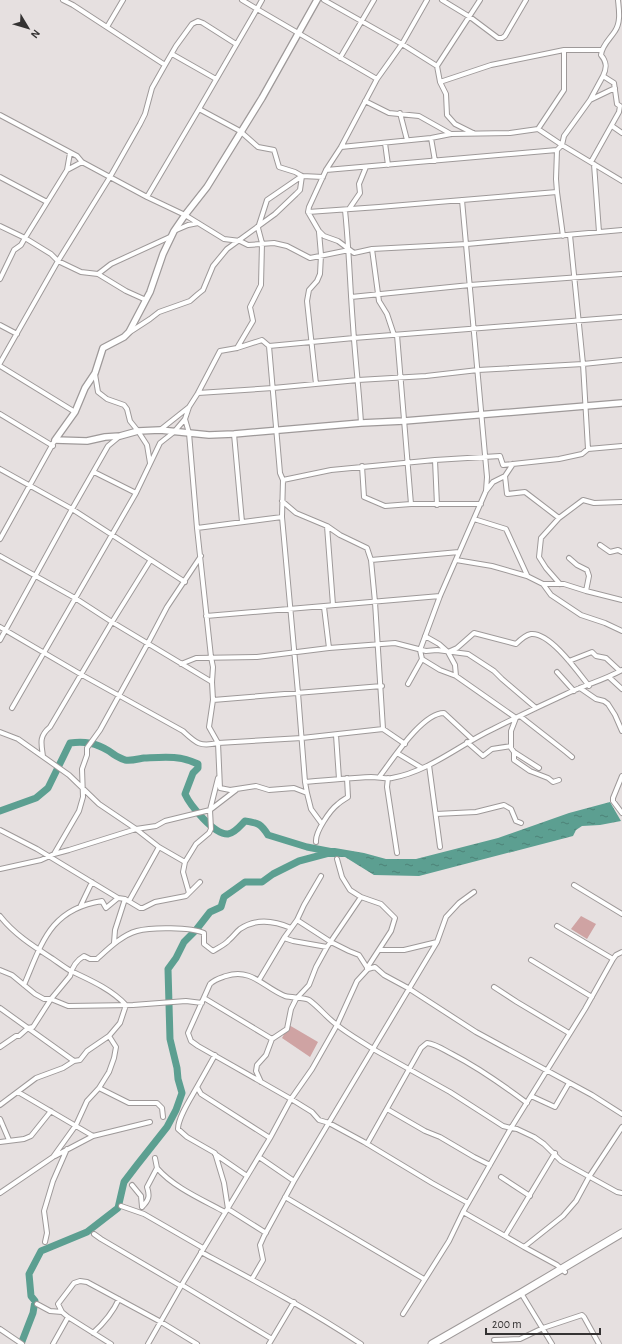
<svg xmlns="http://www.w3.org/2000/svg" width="622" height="1344" font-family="'Alegreya Sans',sans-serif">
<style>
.green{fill:#cfa3a3}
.water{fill:url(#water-ripples)}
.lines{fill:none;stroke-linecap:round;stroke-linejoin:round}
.river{stroke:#5c9f91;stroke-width:7}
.street-casing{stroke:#9e9999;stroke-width:6}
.secondary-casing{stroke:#9e9999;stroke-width:8}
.highway-casing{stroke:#9e9999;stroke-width:9}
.street{stroke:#fff;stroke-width:4}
.secondary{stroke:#fff;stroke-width:5.5}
.highway{stroke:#fff;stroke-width:7}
</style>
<defs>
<pattern id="water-ripples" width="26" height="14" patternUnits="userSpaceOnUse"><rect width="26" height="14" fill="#5c9f91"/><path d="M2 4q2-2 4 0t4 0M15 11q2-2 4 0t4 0" fill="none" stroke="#4d8277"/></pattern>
</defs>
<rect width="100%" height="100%" fill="#e6e0e0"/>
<path class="green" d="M581,916L596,924L587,939L571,929Z
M289,1025L318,1042L310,1057L282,1038Z"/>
<path class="water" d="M610,802L621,821L600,825L582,826L576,830L573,836L419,876L374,875L345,857H325L326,848H335L364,853L386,859H416L498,838L569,813Z"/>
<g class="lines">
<path class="river" d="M0,811L36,798L48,788L70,743C85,741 96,743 109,751C114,755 119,758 125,760C131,761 138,759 144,758C164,757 179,755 198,764V768L193,773L185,794C190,805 214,835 228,834C235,833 240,826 245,821C259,823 261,824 268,835L307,847L333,852
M21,1344L33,1313L35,1301L31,1296L29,1274L41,1251L87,1232L118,1208L124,1182L137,1165L167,1127L176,1110L182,1093L178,1079L177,1068L170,1039L168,969L176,958L184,942L196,930L210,912L221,907L224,897L245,882H262L273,874L299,861L329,853"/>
<g class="street-casing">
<path id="street" d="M63,0L73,5L165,65
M262,0L257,9L377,79
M324,0L402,44L437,66L440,82L446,94L447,115L455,124L473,133
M427,0L402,44L377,79L341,147L326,170L309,207L308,212L319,231L324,236L338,241L354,253L372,249L467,244L622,230
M442,0L470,17L498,38H502L505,36L526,0
M107,27L123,0
M172,54L216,79
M340,58L374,0
M437,66L480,0
M440,82L491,65L564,50H601
M590,100L603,76
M365,101L389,113L419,116L451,134
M199,109L257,9L242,0
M400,113L407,140
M0,115L77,156L82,162L147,197L185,215L224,239L240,241L248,245L274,243L287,246L310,258L349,250
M612,126L622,133
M538,129L564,90V50
M431,138L435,161
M385,143L388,165
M341,147L431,138L451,134L510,133L538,129L562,145L622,181
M591,162L619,112L620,106L617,104L614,83L603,76C607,68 607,62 601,55C602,45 610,39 615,31C621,22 619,10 618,0
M594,164L599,232
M67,170L82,162
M326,170L557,150
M0,177L47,202
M557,192L563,236
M147,197L199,109L240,131L258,147L274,150L279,167L295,172L302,176L323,177
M462,200L487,477L486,491
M349,209L360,193L359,184L366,167
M345,210C349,248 350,287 353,325C355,358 359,390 361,423
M308,212L379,207L557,192L556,179L557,150L562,145L564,136L590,100L615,88
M0,226L25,238L51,254L58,261L81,272L98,274L126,291L146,300
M174,231L188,225L198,223
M570,235L583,364L588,449
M372,249L379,301L387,314L394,335
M98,274L111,264L172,236
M0,279L14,250L21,245L25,238L67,170L70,153
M351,297L470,285L622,274
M0,325L17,334
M130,332L150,319L159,312L190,301L198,294L203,290L213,266L227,249L275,214L296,194L300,190L302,176
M397,335L411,504
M269,346L280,473L283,480L282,517L298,693L305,782L307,793
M237,348L253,321L250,307L261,285L262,243L258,228L267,200L302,176
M0,363L58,261L110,177L140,124L145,114L152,88L165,65L176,46L192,24L198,21L203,23L236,44
M0,366L75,412
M95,374L98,392L107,399L124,405L127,409L130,421L138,431L147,445L150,463
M316,384L307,301L309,290L317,281L320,274L321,255L319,232
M198,393L273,388L358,380L426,376L478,370L583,364L622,360
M0,414L53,446
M185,419L189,433L197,528L211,657L213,667L212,682L213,700L209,727L218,743L220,788L230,790L256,786L269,790L294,788L307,793L311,809L322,824
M160,430L189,407
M234,434L242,522
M435,460L437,505
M513,464L505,476L493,482L486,491L440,596L420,650L422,659L440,670L456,676L516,718L511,731V748L514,752L539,768
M362,466L364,497L385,506L411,504H481
M0,469L72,509L185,582
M94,472L136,493
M505,476L507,494L525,492L559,518L583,500L594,503L622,502
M283,480L331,470L435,460L500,456L503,465L559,459L582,454L588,449L622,446
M282,501L296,513L327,526L340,535L367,548L371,560L375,602L383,729
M559,518L541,538L539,557L546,568L560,584
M474,519L506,529L527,575V576
M327,526L333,605
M197,528L282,517
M0,539L55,440
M600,545L610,552L618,550L622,552
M0,556L75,598L112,622L212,682
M569,558L577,565L587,570L589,576L586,591
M371,560L459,552
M456,560L492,566L527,576L543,584H564L586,591L622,600
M543,584L551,595L581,615L605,623L622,631
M324,607L329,648
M206,616L440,596
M0,627L82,675L183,731C196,743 199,747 218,743L302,738L383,729L405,744
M425,636L439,644L448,652L457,648L474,633L516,644C520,640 525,635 531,634C550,632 578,672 589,686
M0,640L72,509L108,446L120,436
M448,652L455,665L456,676
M569,661L592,652L596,656L606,658L620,671
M181,664L196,658L257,657L329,648L395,643L426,651L437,650L468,654L494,671L502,679L536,708
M557,672L574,691
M609,677L622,689
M408,684L422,659
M580,688L596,699L604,701L608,704L615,715L622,731
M213,700L382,686
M12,708L136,493L160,443L174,432L185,419L189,407L198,393L220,351L237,348L262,340L269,346L354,338L622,317
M520,716L566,752L572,757
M0,732L18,739L69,775L99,804L136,829L159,847L185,862
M336,735L339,779
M467,742L483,756L492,749L511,746
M514,752V760L530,771L548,778L553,782L559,780
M397,753L422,768
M43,756C41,743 39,736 50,727L112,622L150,561
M429,765L440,847
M380,776C393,759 422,713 444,713L472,739
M622,776L613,798V801L622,813
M388,778L387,787L397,853
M305,782C327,780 349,778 371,777C378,777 388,779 392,778C430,771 459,745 493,729C517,717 542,705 566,694C585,685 604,680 622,670
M436,814L476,812L504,805L511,809L516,821L521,823
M0,830L37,849L118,898L125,899L140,908H143L155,902L186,896L200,882
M316,842C315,832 330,810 338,804C341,801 345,799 348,797L347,778
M54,854L79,811L83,797L82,769L87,755V748L100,730L148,643L167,607L201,556
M337,859L342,877L350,890L361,897L381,904L395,918L391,931L367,968
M0,869L41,860L54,854L69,850L136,829L156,826L165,821L210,810L236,790
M574,885L622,914
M189,893L183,872L185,862L196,844L209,833L211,829L210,810L218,778
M129,901L159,847
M80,907L92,882
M0,916C14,934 33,946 53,959C59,963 65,968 71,971C90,980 111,989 126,1005L120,1023L109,1036L116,1047L114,1058L109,1072L99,1088L87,1101L76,1125L53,1157L0,1193
M297,920L331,942L349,951L359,955L368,969
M557,926L613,959
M284,938L293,941L327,947
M437,942L373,1049C361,1041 348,1034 337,1025C327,1018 319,1007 309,1000C304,997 292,998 285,996C263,987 252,968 226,976C220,978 215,979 210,984L188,1033L191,1041L198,1046L291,1099L312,1112L319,1120L329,1123L364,1142L432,1183L468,1203
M114,943L115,930L125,899
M379,950H404L437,942L446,917L459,903L474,892
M622,952L616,955L613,959L585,1009L511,1128L517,1129L534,1137L544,1144L561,1161L617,1192L622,1193
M531,960L592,997
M0,970L12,975L35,994L44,999H51L68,1006L133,1005L186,1001L202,1003
M259,980L284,938L297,920L304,905L321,876
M24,985C42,943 50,909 102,901L106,908L118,898
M494,987L517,1002L569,1033
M204,998L272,1039
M0,1008L74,1061
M0,1047L16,1036H19L28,1028L33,1027L51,999L70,976C72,967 77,960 84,956L90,959H97C108,949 122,935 137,931C151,927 191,927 204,933V944L213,951C219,947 225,945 229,940C233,937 236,932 240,929C256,918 275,921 291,928
M215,1055L197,1087L201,1094L270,1138
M261,1082L256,1071L257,1065L266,1055L272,1039L287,1029L291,1009L296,999L309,985L316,967L327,947L361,897
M197,1087C191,1098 178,1117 178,1129L187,1137L215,1153L224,1183L228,1209L266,1233
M99,1088L129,1103H157L162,1108L163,1117
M18,1092L93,1136L150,1122
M531,1096L555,1107L569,1083
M0,1105L36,1078L63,1068L74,1061L80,1060L87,1051L109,1036
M387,1109L425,1131L440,1137L474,1157L490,1165
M0,1119L9,1140
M0,1142L24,1139L31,1136L51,1111
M367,1144L421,1048L427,1043C436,1044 444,1050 452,1054C479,1068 503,1085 527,1103
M215,1154L247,1176
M55,1156L93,1136
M259,1157L294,1181
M157,1168C173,1187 203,1200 225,1212
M501,1177L530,1196
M132,1185L141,1196L142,1207
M285,1197L424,1279
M121,1206L144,1214L203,1248
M142,1207C149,1200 150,1196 147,1187L157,1168L155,1158
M463,1212L505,1236L555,1153
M94,1234L101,1239L181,1286
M505,1236L524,1247L563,1216L576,1201L589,1177L622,1127
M45,1242L47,1233L44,1211L53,1181L67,1149
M524,1247L557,1265L565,1272
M201,1252C255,1281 310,1310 361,1344
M252,1279L263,1260L260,1245L264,1236L294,1181L373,1049L450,1092L503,1126L511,1128L463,1212L449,1241L403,1314
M182,1285L272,1339
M521,1293L552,1344
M37,1304L50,1311L62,1312
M0,1329L22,1344
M93,1333C103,1324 113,1312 119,1299
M494,1340L520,1339L543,1328L582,1315L584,1317L599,1344
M53,1344L67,1319
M111,1344L68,1317L62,1312L58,1304L74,1283L80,1281L87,1282L161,1322L197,1344
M148,1344L181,1286L270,1138L291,1099L312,1069L337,1025L357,981L368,969L375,967L384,975L408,988L476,1032L592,1095L622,1114
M269,1344L294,1302"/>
</g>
<g class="secondary-casing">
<path id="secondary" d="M317,0L262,98L207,187L185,215L174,231L163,254L150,292L129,332L124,337L103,348L95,373L85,388L75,412L55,440L87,441L105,437L120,436L138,431L160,430L209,435L234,434L361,423L404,421L622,403"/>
</g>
<g class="highway-casing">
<path id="highway" d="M432,1344L521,1293L622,1233"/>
</g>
<use href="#street" class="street"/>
<use href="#secondary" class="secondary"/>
<use href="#highway" class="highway"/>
</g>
<g transform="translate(28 28) rotate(128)" stroke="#e6e0e0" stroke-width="3" paint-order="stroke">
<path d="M0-3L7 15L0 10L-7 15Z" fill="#343232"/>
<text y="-6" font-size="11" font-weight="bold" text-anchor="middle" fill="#343232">N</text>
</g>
<path d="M486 1328v6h114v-6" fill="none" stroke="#343232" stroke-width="2"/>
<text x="492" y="1328" font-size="12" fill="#343232" stroke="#e6e0e0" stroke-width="3" paint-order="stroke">200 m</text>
</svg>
